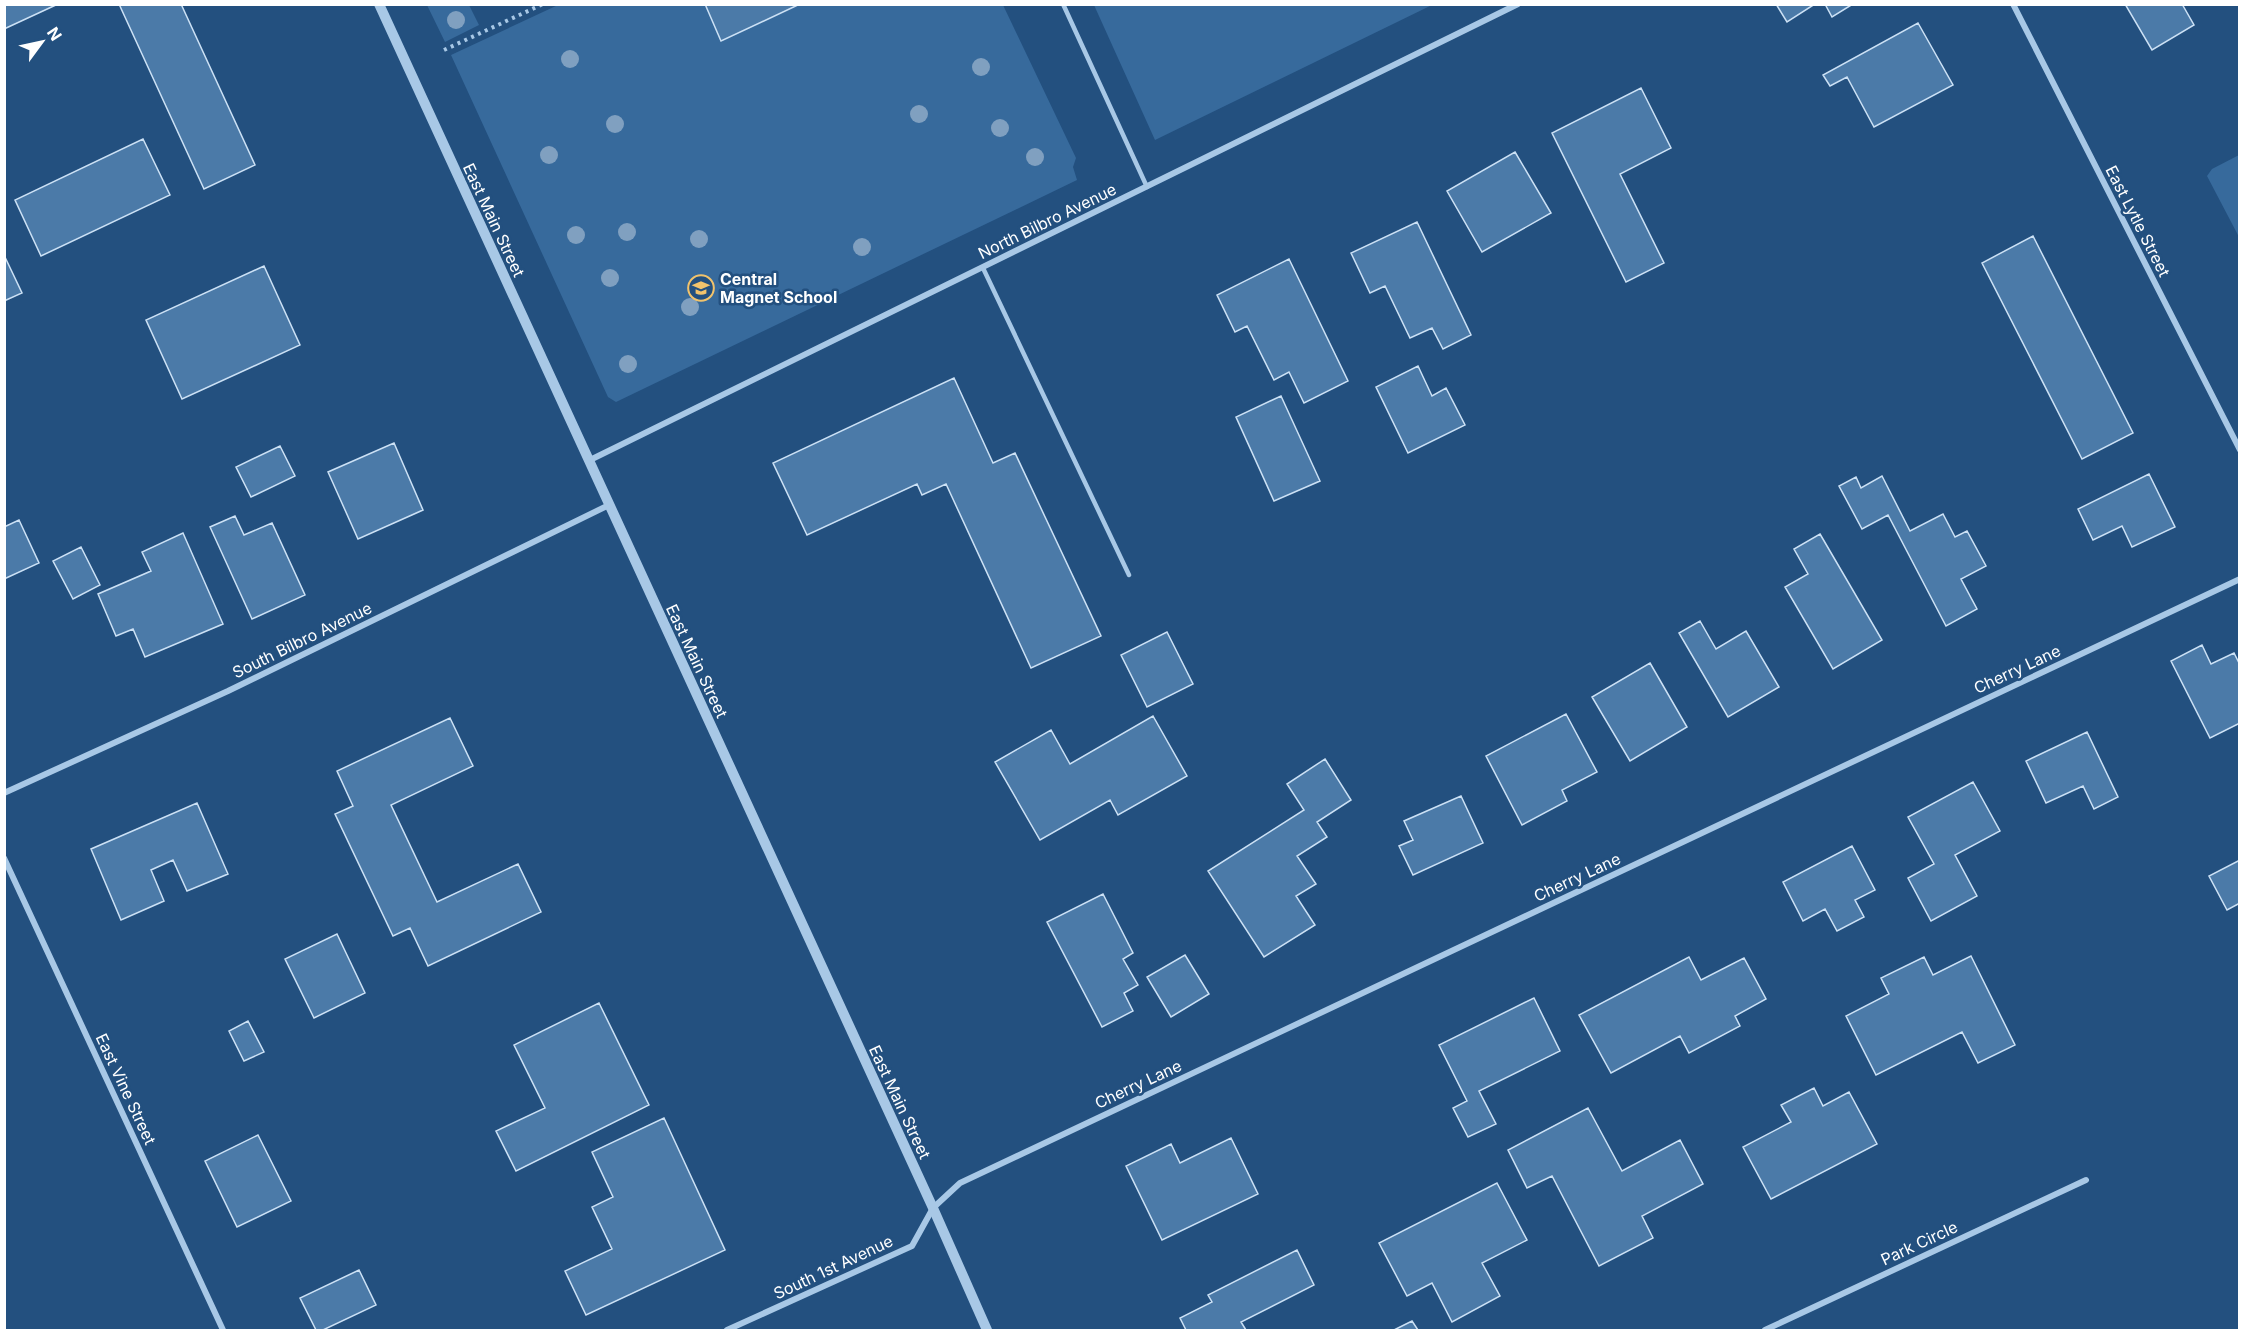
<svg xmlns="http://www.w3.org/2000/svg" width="2244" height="1335" font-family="Inter,sans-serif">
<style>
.green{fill:#376a9c}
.building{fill:#4b7aa8;stroke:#cce1f5;stroke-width:1.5}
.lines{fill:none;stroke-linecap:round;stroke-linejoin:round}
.path{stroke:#a8c8e6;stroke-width:4;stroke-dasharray:3 4.5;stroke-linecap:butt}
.service{stroke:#a8c8e6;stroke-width:4.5}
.minor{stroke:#a8c8e6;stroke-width:6}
.tertiary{stroke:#a8c8e6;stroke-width:10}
.tree{fill:#80a0c0}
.labels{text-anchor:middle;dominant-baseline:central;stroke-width:5;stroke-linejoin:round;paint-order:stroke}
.street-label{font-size:16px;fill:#fff;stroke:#23507f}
.poi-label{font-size:16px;font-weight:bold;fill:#fff;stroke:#23507f;text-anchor:start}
</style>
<rect width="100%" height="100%" fill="#23507f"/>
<path class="green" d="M427,5H469L479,25L445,42Z
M558,5H705L722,40L800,5H1003L1076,158L1073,167L1077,180L616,402L608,397L451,55Z
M1094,5H1432L1155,140Z
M2239,155V237L2207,176L2212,169Z"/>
<path class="building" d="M4,4H58L4,29Z
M119,4H181L255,165L204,189Z
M705,4H800L721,41Z
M1776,4H1815L1787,22Z
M1825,4H1853L1832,17Z
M2125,4H2182L2194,25L2152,50Z
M1918,23L1953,85L1874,127L1847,77L1830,86L1823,75Z
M1641,88L1671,148L1620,174L1664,263L1626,282L1552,133Z
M143,139L170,195L41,256L15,200Z
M1515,152L1551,213L1482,252L1447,191Z
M1417,222L1471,335L1443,349L1432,328L1410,338L1385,286L1370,293L1351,253Z
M2033,236L2133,433L2082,459L1982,263Z
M4,255L22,293L4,301Z
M1289,259L1348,381L1304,403L1289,372L1274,380L1247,326L1235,332L1217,295Z
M264,266L300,345L182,399L146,320Z
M1418,366L1432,396L1446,388L1465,425L1408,453L1376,387Z
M954,378L993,463L1015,453L1101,636L1031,668L946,484L922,495L917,484L807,535L773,463Z
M1281,396L1320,481L1274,501L1236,417Z
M394,443L423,510L358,539L328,472Z
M280,446L295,476L251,497L236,467Z
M2149,474L2175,527L2132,547L2122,526L2093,540L2078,509Z
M1882,476L1910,531L1943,514L1955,537L1967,531L1986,566L1961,579L1977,609L1946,626L1888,515L1862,529L1839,486L1856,477L1861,488Z
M235,516L244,535L272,523L305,595L252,619L210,527Z
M19,520L39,563L4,579V527Z
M183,533L223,624L145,657L133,629L116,636L98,594L151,571L142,552Z
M1820,534L1882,640L1833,669L1785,587L1808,574L1794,549Z
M81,547L100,585L73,599L53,561Z
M1700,621L1716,649L1746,631L1779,687L1728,717L1679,633Z
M1167,632L1193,684L1147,707L1121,655Z
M2202,645L2211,664L2234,653L2240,665V723L2210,738L2171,661Z
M1650,663L1687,727L1630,761L1592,697Z
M1566,714L1597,772L1562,790L1567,801L1522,825L1486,756Z
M1153,716L1187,776L1118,815L1110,800L1040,840L995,762L1051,730L1070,764Z
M450,718L473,766L391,805L437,902L518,864L541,912L428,966L410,928L393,936L335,814L353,806L337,771Z
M2087,732L2118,797L2094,809L2083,786L2046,803L2026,761Z
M1325,759L1351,800L1317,822L1327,837L1297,856L1316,884L1296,896L1315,925L1264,957L1208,871L1304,810L1287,784Z
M1973,782L2000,831L1955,855L1977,896L1931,921L1908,878L1934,864L1908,817Z
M1461,796L1483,843L1413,875L1399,846L1413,840L1404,821Z
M197,803L228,874L187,891L173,860L151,870L164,901L121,920L91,849Z
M1852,846L1875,890L1855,900L1864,917L1837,931L1825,909L1803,921L1783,882Z
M2240,860V903L2227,910L2209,876Z
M1103,894L1133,953L1123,959L1138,985L1124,993L1133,1011L1102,1027L1047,922Z
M337,934L365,993L314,1018L285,959Z
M1185,955L1209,994L1171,1017L1147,977Z
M1971,956L2015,1045L1978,1063L1962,1032L1876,1075L1846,1016L1889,994L1881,978L1924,957L1933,975Z
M1689,957L1701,980L1744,958L1766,999L1735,1016L1740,1026L1689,1053L1680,1036L1611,1073L1579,1015Z
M1534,998L1560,1051L1479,1091L1496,1124L1468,1137L1453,1108L1467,1101L1439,1045Z
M599,1003L649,1105L516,1171L496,1131L545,1108L514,1045Z
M248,1021L264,1052L244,1061L229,1031Z
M1814,1088L1823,1106L1849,1092L1877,1144L1771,1199L1743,1147L1791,1122L1781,1105Z
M1588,1108L1622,1171L1680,1140L1703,1184L1642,1216L1653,1238L1599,1266L1552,1176L1527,1188L1508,1150Z
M664,1118L725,1250L586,1315L565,1271L612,1249L592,1207L613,1197L592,1152Z
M258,1135L291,1201L237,1227L205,1161Z
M1231,1138L1258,1194L1162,1240L1126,1166L1171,1144L1180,1163Z
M1497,1183L1527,1240L1482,1263L1500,1296L1452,1322L1432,1283L1407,1296L1379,1243Z
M1297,1250L1314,1285L1241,1322L1246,1330H1186L1180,1318L1212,1302L1208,1295Z
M359,1270L376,1305L323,1330H316L300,1298Z
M1412,1321L1418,1330H1394Z"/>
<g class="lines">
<path class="path" d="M444,50L543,4"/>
<path class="service" d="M1063,4L1147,187
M983,268L1129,575"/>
<path class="minor" d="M2013,4L2240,450
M588,461L1518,4
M4,793L228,691L609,505
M4,858L223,1330
M727,1330L912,1246L933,1208L960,1183L2240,579
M1765,1330L2086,1180"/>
<path class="tertiary" d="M379,4L933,1208L987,1330"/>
</g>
<g class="tree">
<circle cx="456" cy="20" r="9"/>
<circle cx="570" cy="59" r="9"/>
<circle cx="981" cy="67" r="9"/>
<circle cx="919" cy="114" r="9"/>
<circle cx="615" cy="124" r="9"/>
<circle cx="1000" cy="128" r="9"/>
<circle cx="549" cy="155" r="9"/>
<circle cx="1035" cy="157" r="9"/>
<circle cx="627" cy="232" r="9"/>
<circle cx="576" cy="235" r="9"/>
<circle cx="699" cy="239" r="9"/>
<circle cx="862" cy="247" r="9"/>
<circle cx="610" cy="278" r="9"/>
<circle cx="690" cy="307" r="9"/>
<circle cx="628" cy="364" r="9"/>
</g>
<defs>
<g id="school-ring" transform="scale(1.35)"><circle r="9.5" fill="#23507f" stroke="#f1c36c" stroke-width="1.5"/><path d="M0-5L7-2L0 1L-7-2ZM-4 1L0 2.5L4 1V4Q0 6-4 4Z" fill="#f1c36c"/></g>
</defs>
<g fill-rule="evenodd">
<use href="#school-ring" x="701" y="288"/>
</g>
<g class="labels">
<g class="street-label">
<text transform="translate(494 220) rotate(65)">East Main Street</text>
<text transform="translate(1047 221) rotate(-26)">North Bilbro Avenue</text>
<text transform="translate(2138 221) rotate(63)">East Lytle Street</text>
<text transform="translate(302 640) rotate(-26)">South Bilbro Avenue</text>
<text transform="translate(697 661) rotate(65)">East Main Street</text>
<text transform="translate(2017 669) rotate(-25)">Cherry Lane</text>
<text transform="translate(1577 877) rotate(-25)">Cherry Lane</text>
<text transform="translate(1138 1084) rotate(-25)">Cherry Lane</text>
<text transform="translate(126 1089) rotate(65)">East Vine Street</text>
<text transform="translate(900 1102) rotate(65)">East Main Street</text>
<text transform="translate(1919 1243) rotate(-25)">Park Circle</text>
<text transform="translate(833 1267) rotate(-25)">South 1st Avenue</text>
</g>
<g class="poi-label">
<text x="720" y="279">Central<tspan x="720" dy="18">Magnet School</tspan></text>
</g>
</g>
<rect width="2244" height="1335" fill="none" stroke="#ffffff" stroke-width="12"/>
<g transform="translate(42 42) rotate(57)" stroke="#23507f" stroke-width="4.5" paint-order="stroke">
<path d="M0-4.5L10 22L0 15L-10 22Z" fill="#ffffff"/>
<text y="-9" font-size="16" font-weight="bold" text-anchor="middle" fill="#ffffff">N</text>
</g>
</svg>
